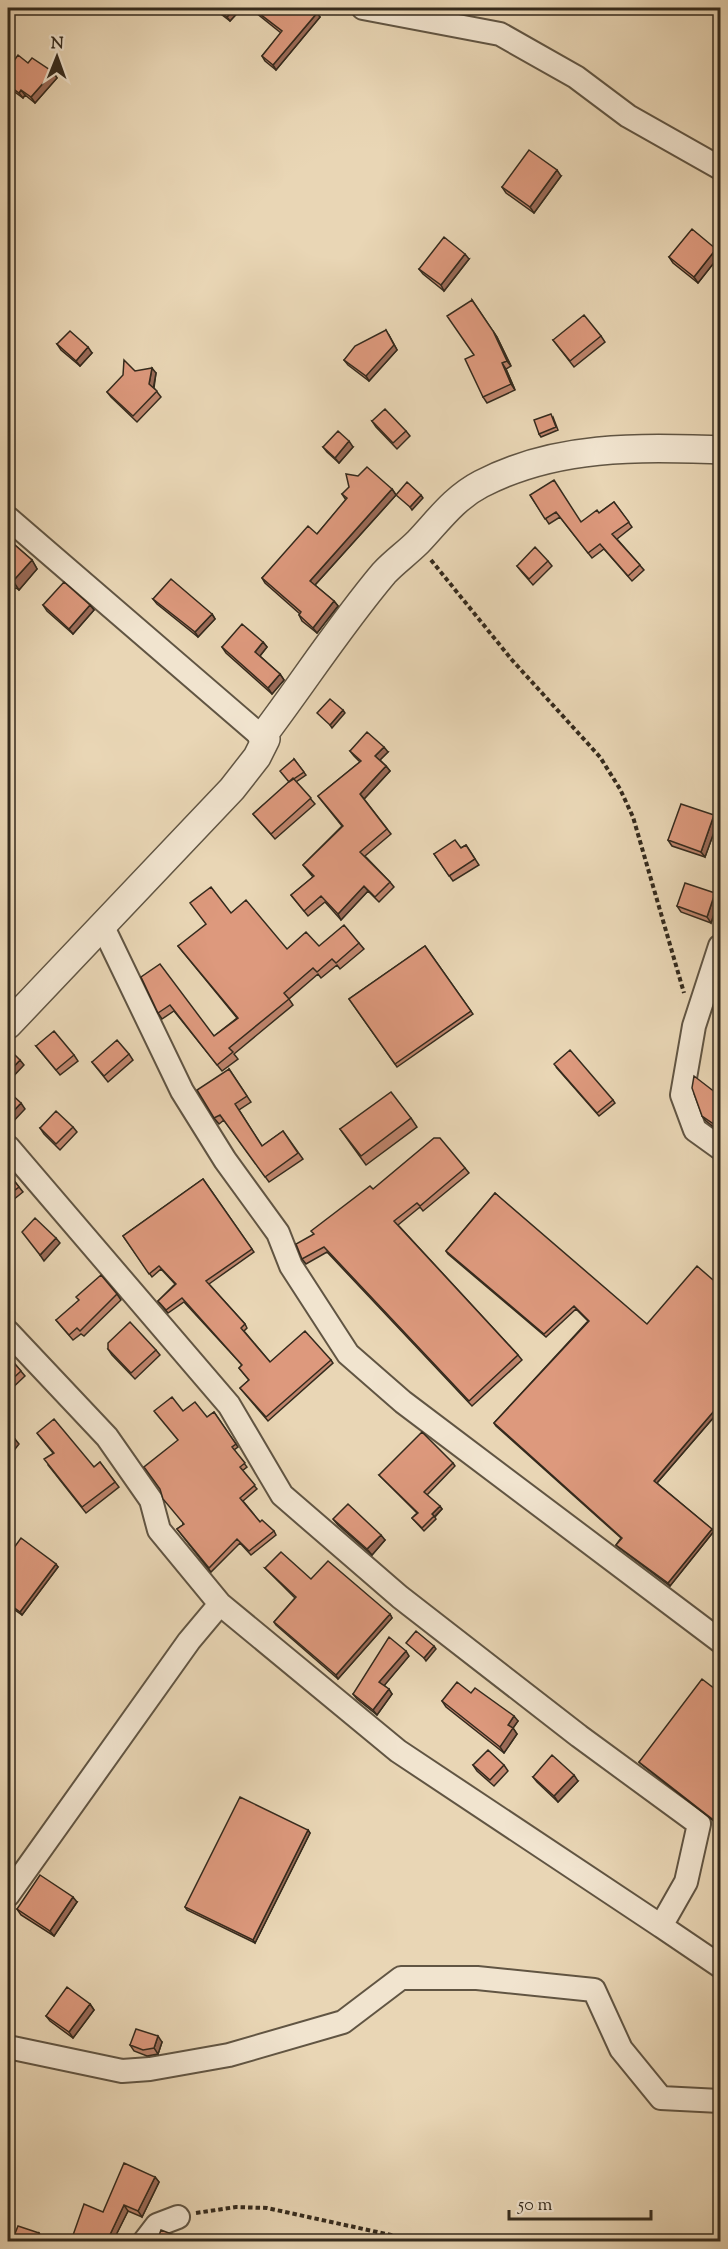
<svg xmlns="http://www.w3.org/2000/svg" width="728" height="2249" font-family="'Sorts Mill Goudy',serif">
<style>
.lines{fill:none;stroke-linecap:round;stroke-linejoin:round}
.minor-casing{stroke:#615543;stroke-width:26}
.tertiary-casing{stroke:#615543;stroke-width:30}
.path{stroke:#342a1d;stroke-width:4;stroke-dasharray:4.5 3;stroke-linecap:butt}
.minor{stroke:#f1e4cf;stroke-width:22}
.tertiary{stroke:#f1e4cf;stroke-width:27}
.wall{fill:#be846c;stroke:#342a1d;stroke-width:1.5}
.shaded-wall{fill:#9b6b58;stroke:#342a1d;stroke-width:1.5}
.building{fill:#dd997d;stroke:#342a1d;stroke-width:1.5}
</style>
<rect width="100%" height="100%" fill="#e9d6b5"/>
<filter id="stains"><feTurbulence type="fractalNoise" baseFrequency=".00333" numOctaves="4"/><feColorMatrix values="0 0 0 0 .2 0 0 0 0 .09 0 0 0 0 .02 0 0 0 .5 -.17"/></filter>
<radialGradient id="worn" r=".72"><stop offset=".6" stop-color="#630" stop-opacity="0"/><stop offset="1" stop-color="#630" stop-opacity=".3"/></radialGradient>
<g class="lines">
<g class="minor-casing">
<path id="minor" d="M363,8L500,34L576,77L628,116L720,168
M8,518L262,737
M102,925L182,1091L225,1160L278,1233L291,1266L348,1354L403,1402L720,1641
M720,946L694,1026L682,1095L695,1130L720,1148
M8,1147L229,1405L282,1495L400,1597L579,1736L699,1824L686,1882L661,1926L720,1966
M8,1332L107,1437L151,1500L159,1530L220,1604L189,1641L8,1895
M220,1604L398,1751L661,1926
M8,2047L122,2071L150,2069L229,2055L343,2022L401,1978H477L594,1990L621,2049L661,2098L720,2101
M144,2242L157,2225L178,2217"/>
</g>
<g class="tertiary-casing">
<path id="tertiary" d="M8,1025L232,789L257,757L266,739L262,737C303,683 340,625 384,573C394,562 407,553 418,542C438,521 454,498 481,484C556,445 638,447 720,450"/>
</g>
<path class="path" d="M431,560L512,660L600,757L620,789L633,817L684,993
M196,2213L236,2207L267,2208L423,2242"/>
<use href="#minor" class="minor"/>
<use href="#tertiary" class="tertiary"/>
</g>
<path class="wall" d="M213,8H242L230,21Z
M250,8H311L320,17L276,70L265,61L262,56L281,33Z
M28,63L53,72L57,78L35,103L25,95L23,98L8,87V69Z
M561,176L534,213L506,193L502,187Z
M720,255L698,283L673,263L669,257Z
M469,259L444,291L423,274L419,269Z
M472,300L497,337L511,366L506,369L515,390L487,403L483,397L474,355Z
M389,335L397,350L369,381L348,365L344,360Z
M601,336L605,342L574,367L553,340Z
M57,344L92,353L80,366L61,350Z
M135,371L156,373L154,388L161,397L137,422L111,397L107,392Z
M553,417L558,430L541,437L539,434Z
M372,421L406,431L410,436L397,449L376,427Z
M323,447H353L339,463L327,452Z
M392,489L396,495L315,585L334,601L338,606L317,633L302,621L299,615L300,614L265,583L262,578L317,534L346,500L342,494Z
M530,495L581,522L599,513L614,502L632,527L617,539L644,570L632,581L604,549L592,558L560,517L549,524Z
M8,539L32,560L37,569L19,590L16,588L8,591Z
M548,561L552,566L533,585L521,571L517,566Z
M153,599L212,614L215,619L198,637L157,604Z
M43,605H90L94,610L73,634L47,611Z
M263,642L267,647L260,656L280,674L284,680L272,694L226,653L222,647Z
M350,751L388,752L380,760L386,766L390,771L364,799L391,834L365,856L390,882L394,887L379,902L368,891L341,920L325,902L308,916L291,895L313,877L303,865L342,826L318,796L360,762L354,756Z
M294,759L306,775L296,782L315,804L275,839L253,814L289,783Z
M718,821L705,857L672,846L668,840Z
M466,845L479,865L453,881L434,854L461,848Z
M719,899L711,923L681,912L677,906Z
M231,913L287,949L359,943L364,949L340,969L337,965L321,978L318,974L289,999L293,1005L234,1054L238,1059L222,1071L174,1011L162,1019L158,1013L141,977L214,1036L237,1018L178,946Z
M425,946L473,1014L397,1067L349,999Z
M36,1046L74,1055L78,1061L60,1075Z
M129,1054L133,1060L108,1082L92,1062Z
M556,1067L613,1100L615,1103L599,1116Z
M229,1069L251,1102L239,1110L262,1146L283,1131L303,1159L269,1182L224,1120L219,1124L214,1118Z
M720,1096V1132L706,1121L702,1116Z
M411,1118L417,1127L366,1165L340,1129Z
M73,1127L77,1132L60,1150L44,1134L40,1128Z
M465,1168L469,1173L423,1211L420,1207L398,1225L518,1355L522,1360L472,1406L327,1252L306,1264L302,1259L314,1234L373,1189Z
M8,1173L23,1192L8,1204Z
M203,1179L254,1252L209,1284L245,1324L247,1328L244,1331L270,1362L331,1360L333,1363L268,1421L240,1388L249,1380L239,1368L242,1365L184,1302L168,1313L158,1301L175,1284L161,1269L152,1277L123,1236Z
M495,1193L720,1410L657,1483L714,1531L670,1586L618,1547L616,1545L621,1538L496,1426L494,1423L588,1321L576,1309L546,1337L448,1254L446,1251Z
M117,1294L121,1300L84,1336L81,1334L73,1340L56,1320Z
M108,1349L156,1350L160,1355L135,1379L112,1355Z
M8,1356L25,1376L8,1392Z
M183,1411L207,1417L214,1412L238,1447L234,1450L247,1467L242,1471L257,1489L243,1501L260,1522L274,1531L276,1535L251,1555L240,1543L211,1572L177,1529L183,1525L178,1440Z
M37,1433L94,1467L100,1462L119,1487L86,1513L48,1465L53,1453Z
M453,1463L455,1466L427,1495L442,1509L435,1517L436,1519L424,1531L412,1518L417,1513L379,1475Z
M333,1519L385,1540L372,1555L338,1525Z
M8,1556L58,1567L22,1615L8,1605Z
M265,1568L311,1579L390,1614L392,1618L338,1679L276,1625L274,1622L295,1598Z
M409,1656L384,1685L392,1694L377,1715L357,1699L353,1694Z
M720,1690V1826L641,1764L639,1762Z
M471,1693L518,1721L513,1728L517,1734L504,1753L446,1707L442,1701Z
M473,1765H504L508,1771L494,1786L477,1771Z
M533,1777L578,1781L558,1802L537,1782Z
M308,1830L310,1833L255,1943L187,1910L185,1907Z
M77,1902L54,1936L21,1915L17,1909Z
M90,2004L94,2010L73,2038L50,2021L46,2016Z
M162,2042L158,2054L147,2056L134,2051L130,2045Z
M155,2177L159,2182L142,2217L128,2211L113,2241H75L72,2238L103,2212Z"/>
<path class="shaded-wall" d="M235,8H242L230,21L227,17Z
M317,13L320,17L276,70L273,65Z
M53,72L57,78L35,103L31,97Z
M21,90L25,95L23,98L19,93Z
M557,170L561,176L534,213L530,207Z
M716,249L720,255L698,283L694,277Z
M465,254L469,259L444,291L441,285Z
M386,330L397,350L369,381L366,376Z
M493,331L497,337L511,366L507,361Z
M88,347L92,353L80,366L76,361Z
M502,363L506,369L515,390L511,384Z
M152,368L156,373L153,390L149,384Z
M349,441L353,447L339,463L335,458Z
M392,489L396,495L314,586L310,581Z
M421,495L423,498L412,510L410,507Z
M32,560L37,569L19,590L13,581Z
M334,601L338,606L317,633L313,628Z
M90,605L94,610L73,634L69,629Z
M212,614L215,619L198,637L195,632Z
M263,642L267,647L259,657L255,652Z
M280,674L284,680L272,694L268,688Z
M343,710L345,713L332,728L330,725Z
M384,747L388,752L379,761L375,756Z
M386,766L390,771L364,799L360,794Z
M714,815L718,821L705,857L701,852Z
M364,886L368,891L341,920L338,914Z
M715,893L719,899L711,923L707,917Z
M20,1060L24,1065L8,1082V1073Z
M21,1103L25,1109L10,1125L8,1121V1117Z
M56,1238L60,1243L44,1261L40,1255Z
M720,1404V1410L656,1484L654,1481Z
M15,1439L19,1444L8,1458V1447Z
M440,1506L442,1509L434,1517L432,1514Z
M712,1529L714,1531L670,1586L668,1583Z
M381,1535L385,1540L372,1555L367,1549Z
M56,1564L58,1567L22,1615L20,1612Z
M390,1614L392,1618L338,1679L336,1675Z
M434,1646L436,1649L426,1661L424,1658Z
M406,1651L409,1656L383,1687L379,1682Z
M389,1689L392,1694L377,1715L373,1710Z
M514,1716L518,1721L513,1728L517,1734L504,1753L500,1747L508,1725Z
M574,1775L578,1781L558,1802L554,1796Z
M308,1830L310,1833L255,1943L253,1940Z
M73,1897L77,1902L54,1936L50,1931Z
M90,2004L94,2010L73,2038L69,2032Z
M158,2036L162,2042L158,2054L154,2048Z
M155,2177L159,2182L142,2217L138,2211Z
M124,2205L128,2211L113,2241H107Z
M39,2233L43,2239L42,2241H36Z"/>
<path class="building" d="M215,8H235L227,17Z
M252,8H311L317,13L273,65L262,56L282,31Z
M18,55L28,63L32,58L53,72L31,97L21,90L19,93L8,85V69Z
M529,150L557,170L530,207L502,187Z
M692,229L716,249L694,277L669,257Z
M444,237L465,254L441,285L419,269Z
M472,300L493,331L507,361L502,363L511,384L483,397L465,359L474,355L447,316Z
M584,315L601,336L570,361L553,340Z
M386,330L394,345L366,376L344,360L355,346Z
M70,331L88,347L76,361L57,344Z
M124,360L135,371L152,368L149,384L157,391L133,416L107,392L123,375Z
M385,409L406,431L393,443L372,421Z
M551,414L556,427L539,434L534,420Z
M338,431L349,441L335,458L323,447Z
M367,467L392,489L310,581L334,601L313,628L299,615L301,612L262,578L308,526L317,534L347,498L342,494L349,487L346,474L358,476Z
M554,480L581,522L597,510L599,513L614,502L629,522L612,534L640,565L628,576L600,544L588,553L556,512L545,519L530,495Z
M407,482L421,495L410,507L396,495Z
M8,539L32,560L13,581L10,579L8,580Z
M535,547L548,561L529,579L517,566Z
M171,579L212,614L195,632L153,599Z
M64,582L90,605L69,629L43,605Z
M242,624L263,642L255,652L280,674L268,688L222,647Z
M330,699L343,710L330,725L317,713Z
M367,732L384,747L375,756L386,766L360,794L387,829L360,852L390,882L375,897L364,886L338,914L321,896L304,911L291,895L314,876L303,865L343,826L318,796L361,761L350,751Z
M294,759L304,772L289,782L280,771Z
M293,778L311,798L271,834L253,814Z
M681,804L714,815L701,852L668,840Z
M455,840L461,848L466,845L475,859L449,876L434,854Z
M685,883L715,893L707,917L677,906Z
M211,887L231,913L246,900L287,949L306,932L319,946L344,925L359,943L336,963L332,959L317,972L313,968L284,993L289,999L229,1048L233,1052L217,1065L170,1005L158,1013L141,977L160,964L214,1036L238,1018L178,946L206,924L190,903Z
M425,946L471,1011L395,1064L349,999Z
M54,1031L74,1055L56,1070L36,1046Z
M117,1040L129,1054L104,1076L92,1062Z
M8,1048L20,1060L8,1073Z
M570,1050L613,1100L597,1113L554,1064Z
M229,1069L247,1096L235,1104L262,1146L283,1131L298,1153L265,1177L220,1115L214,1118L197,1090Z
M694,1076L720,1096V1124L718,1127L702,1116L692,1088Z
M8,1091L21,1103L8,1117Z
M391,1092L411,1118L361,1156L340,1129Z
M56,1111L73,1127L56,1144L40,1128Z
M434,1138H440L465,1168L420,1206L417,1203L394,1221L518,1355L469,1401L324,1247L302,1259L296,1244L314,1234L311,1231L370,1186L373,1189Z
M8,1173L19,1187L8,1195Z
M203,1179L252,1249L206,1281L245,1324L241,1328L270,1362L305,1331L331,1360L266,1417L240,1388L249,1380L239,1368L242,1365L182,1298L166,1310L158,1301L176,1284L159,1266L149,1274L123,1236Z
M495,1193L647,1324L697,1266L720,1286V1394L718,1397L720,1399V1404L654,1481L712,1529L668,1583L616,1545L622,1538L494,1423L589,1321L574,1306L544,1334L446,1251Z
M35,1218L56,1238L40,1255L22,1232Z
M101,1275L117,1294L80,1331L77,1328L69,1335L56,1320L79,1300L76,1297Z
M130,1322L156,1350L131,1373L108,1349V1343Z
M8,1356L21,1371L8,1383Z
M172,1397L183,1411L195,1402L207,1417L214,1412L236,1444L232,1447L245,1463L240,1467L255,1485L240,1498L260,1522L262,1520L274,1531L249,1551L237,1539L209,1568L177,1529L184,1524L163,1499L160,1489L144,1467L178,1440L154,1411Z
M54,1419L94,1467L100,1462L115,1482L82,1507L44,1459L54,1453L37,1433Z
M8,1432L15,1439L8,1447Z
M422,1432L453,1463L424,1492L440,1506L432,1514L434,1516L422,1528L412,1518L418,1513L379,1475Z
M348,1504L381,1535L367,1549L333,1519Z
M21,1538L56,1564L20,1612L8,1603V1556Z
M281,1552L311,1579L328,1561L390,1614L336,1675L274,1622L296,1597L265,1568Z
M416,1631L434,1646L424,1658L406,1643Z
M389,1637L406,1651L379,1682L389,1689L373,1710L353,1694Z
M702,1679L719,1692L720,1690V1825L639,1762Z
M457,1682L471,1693L475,1688L514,1716L508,1725L513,1728L500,1747L442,1701Z
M488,1750L504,1765L490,1780L473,1765Z
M552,1755L574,1775L554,1796L533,1777Z
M240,1797L308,1830L253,1940L185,1907Z
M40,1875L73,1897L50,1931L17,1909Z
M67,1987L90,2004L69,2032L46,2016Z
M136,2029L158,2036L154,2048L143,2050L130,2045Z
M124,2163L155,2177L138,2211L124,2205L107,2241H80L72,2238L84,2204L103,2212Z
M18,2226L39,2233L36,2241H12Z
M161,2230L187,2240V2241H157Z"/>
<rect width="728" height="2249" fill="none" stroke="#e9d6b5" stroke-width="30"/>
<rect x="9" y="9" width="710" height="2231" fill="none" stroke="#342a1d" stroke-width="3"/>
<rect x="15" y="15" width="698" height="2219" fill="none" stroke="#342a1d" stroke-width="1.5"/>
<g transform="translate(57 57) rotate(1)" stroke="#f1e4cf" stroke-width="4.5" paint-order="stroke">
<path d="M0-4.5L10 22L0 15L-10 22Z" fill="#342a1d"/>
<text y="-9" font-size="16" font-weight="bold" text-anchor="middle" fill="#342a1d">N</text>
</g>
<path d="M509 2210v9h142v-9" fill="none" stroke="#342a1d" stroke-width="3"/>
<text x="518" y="2210" font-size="18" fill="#342a1d" stroke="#f1e4cf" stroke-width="4.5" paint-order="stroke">50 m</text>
<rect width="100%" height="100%" filter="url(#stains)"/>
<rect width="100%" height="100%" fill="url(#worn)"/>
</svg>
